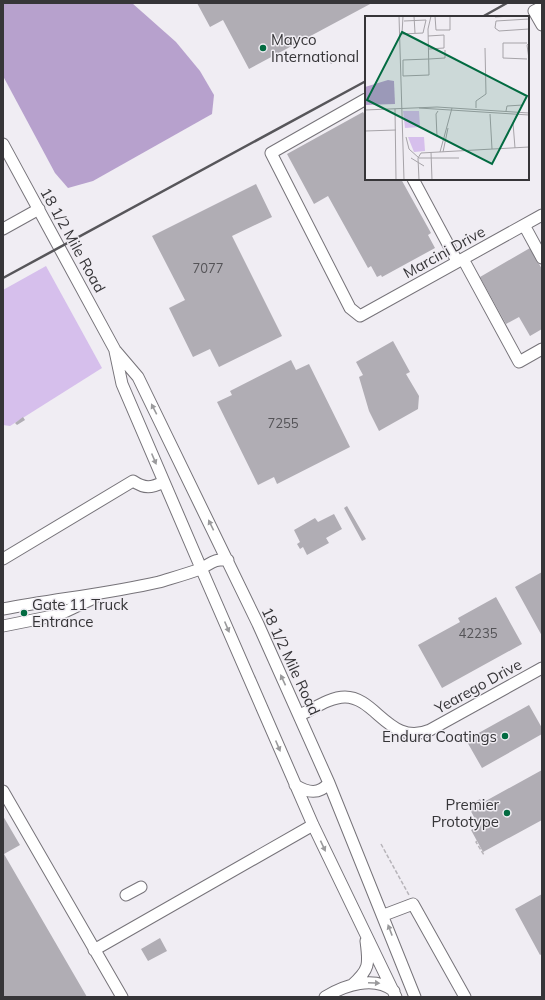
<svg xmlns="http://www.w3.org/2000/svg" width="545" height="1000" font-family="Mulish,sans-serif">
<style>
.green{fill:#d6bfec}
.forest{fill:#b7a1cd}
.building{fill:#b0adb4}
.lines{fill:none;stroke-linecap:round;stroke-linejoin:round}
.minor-casing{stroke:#767379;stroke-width:13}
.path{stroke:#b7b4b9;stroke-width:1.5;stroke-dasharray:4 2;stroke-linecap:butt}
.minor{stroke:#fff;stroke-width:11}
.rail{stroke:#57565a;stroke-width:2.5}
.oneway{fill:#9a9a9c}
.poi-dot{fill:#026b41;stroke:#f0edf3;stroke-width:1.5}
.labels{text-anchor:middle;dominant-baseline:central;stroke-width:3;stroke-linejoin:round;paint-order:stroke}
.number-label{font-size:13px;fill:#545357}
.poi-label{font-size:15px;fill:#363538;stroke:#f0edf3;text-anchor:start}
.street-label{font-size:15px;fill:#363538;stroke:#f0edf3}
.inset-road{fill:none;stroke:#a6a3a8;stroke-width:1}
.view{fill:#026b41;fill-opacity:0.15;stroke:#026b41;stroke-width:2}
.inset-edge{fill:none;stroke:#363538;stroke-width:2}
</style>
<rect width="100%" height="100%" fill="#f0edf3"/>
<path class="green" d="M46,266L102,368L10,426L3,425V290Z"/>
<path class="forest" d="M3,3H132L176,42L200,71L214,95L212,114L93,181L68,188L55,173L3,76Z"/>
<path class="building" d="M197,3H372L249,69L223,20L210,27Z
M331,56L334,62L331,64L327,58Z
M363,112L366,117V179H401L431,233L428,235L435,248L382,277L381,275L377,277L371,266L368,268L328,196L314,204L287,154Z
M256,184L272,217L232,236L282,336L219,367L210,349L193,357L169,308L185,300L152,236Z
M530,248L542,269V329L530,336L519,317L506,324L480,277Z
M393,341L410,372L406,374L419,396L418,409L379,431L369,411L359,377L363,375L356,362Z
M291,360L296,370L309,364L350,447L277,484L274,477L258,485L217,402L232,395L230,391Z
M23,417L25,420L17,425L15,423Z
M347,506L366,539L362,541L344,508Z
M334,514L342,529L326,538L329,543L307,555L303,547L300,549L297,544L300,542L294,530L315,518L318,522Z
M542,572V636L515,587Z
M496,597L522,644L442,688L418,645L460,622L458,618Z
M26,610L27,614L21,616L20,611Z
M529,705L542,728V734L482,768L466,740Z
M542,770V820L483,852L471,830L479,826L468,806L480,799L482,803Z
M3,816L20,845L4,854L87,997H3Z
M542,894V954L540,955L515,909Z
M160,938L167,951L148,961L141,949Z"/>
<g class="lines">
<g class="minor-casing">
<path id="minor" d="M542,7L534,11L542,25
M366,99L271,153L350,308L360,316L542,215
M3,144L115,350L138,377L258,624L329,783L415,997
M413,179L457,261
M524,225L542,258
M3,229L39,209
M463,259L519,362L542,349
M115,351L122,384L201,568L313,825L396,997
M3,559L133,481C145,489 151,488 164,482
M3,609C55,599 107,594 159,582C172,578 187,574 200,569C212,563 213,559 228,560
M3,626L58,615L94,598
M300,715C313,709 330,697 345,697C376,697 390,747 430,730L542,668
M295,785C308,793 319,795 329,783
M3,791L122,997
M126,895L141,887
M384,915L413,904L465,997
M94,950L313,825
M352,985C370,969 369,964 366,941
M325,997C345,985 374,975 394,991"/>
</g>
<path class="path" d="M458,739L465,737L469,739
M477,841L476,842L484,855
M381,844L409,895"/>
<use href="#minor" class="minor"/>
<path class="rail" d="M482,17L507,3
M3,278L366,81"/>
</g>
<defs><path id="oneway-solid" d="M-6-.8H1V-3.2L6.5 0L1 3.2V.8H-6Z"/></defs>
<g class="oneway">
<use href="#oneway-solid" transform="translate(154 409) rotate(-117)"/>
<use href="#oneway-solid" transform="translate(154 459) rotate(67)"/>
<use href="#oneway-solid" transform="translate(211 525) rotate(-116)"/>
<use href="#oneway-solid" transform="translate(227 627) rotate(67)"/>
<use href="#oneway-solid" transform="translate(283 680) rotate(-115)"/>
<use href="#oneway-solid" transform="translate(278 746) rotate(67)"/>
<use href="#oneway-solid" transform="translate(323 846) rotate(65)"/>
<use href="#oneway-solid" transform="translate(390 930) rotate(-111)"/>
<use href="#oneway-solid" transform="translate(374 983) rotate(3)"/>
</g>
<g class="poi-dot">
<circle cx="263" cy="48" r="4"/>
<circle cx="24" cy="613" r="4"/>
<circle cx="505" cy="736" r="4"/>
<circle cx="507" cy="813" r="4"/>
</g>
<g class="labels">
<g class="number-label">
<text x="208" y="268">7077</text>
<text x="283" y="423">7255</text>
<text x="478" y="633">42235</text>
</g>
<g class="poi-label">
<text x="271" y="39">Mayco<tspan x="271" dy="17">International</tspan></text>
<text x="32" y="604">Gate 11 Truck<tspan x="32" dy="17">Entrance</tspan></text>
<text x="497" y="736" text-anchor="end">Endura Coatings</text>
<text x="499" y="804" text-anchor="end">Premier<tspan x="499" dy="17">Prototype</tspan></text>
</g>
<g class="street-label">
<text transform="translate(73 240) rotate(61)">18 1/2 Mile Road</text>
<text transform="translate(444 252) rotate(-29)">Marcini Drive</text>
<text transform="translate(291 661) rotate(65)">18 1/2 Mile Road</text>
<text transform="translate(478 686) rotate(-29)">Yearego Drive</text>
</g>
</g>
<g transform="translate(365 16)">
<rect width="164" height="164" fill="#f0edf3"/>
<path d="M38,95H54L55,111L40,112ZM43,121H59L60,135L49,136Z" fill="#d6bfec"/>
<path d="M23,64L29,65L30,88L0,89V71Z" fill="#b7a1cd"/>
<path class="inset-road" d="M34,0L39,164M38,0L37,18L58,17L61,4L39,5M49,0L50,17M70,0L71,14H85V0M130,1L146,0M164,3L131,5L130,12L134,15L164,13M63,20L79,19V32L64,33M162,27H138V42L162,43M64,43L38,44V60L64,59L63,13L66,0M64,43L80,42V34M164,43L162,29L164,27M54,92L164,99M111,92V85L121,78L120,32M30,93L31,164M0,94L72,91L164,97M141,95L142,90L158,89M125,98L127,133M0,115L31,114M41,121L44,133L54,142H94M72,121L71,98L73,95M150,132L148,107L152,98M66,136L67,164M75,136L87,92M78,136L83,112M46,142L59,150M54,164L53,142L56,137L164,131"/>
<path class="view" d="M37,16L162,80L127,148L2,84Z"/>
<rect width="164" height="164" class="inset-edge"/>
</g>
<rect width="545" height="1000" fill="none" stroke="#363538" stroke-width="8"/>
</svg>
